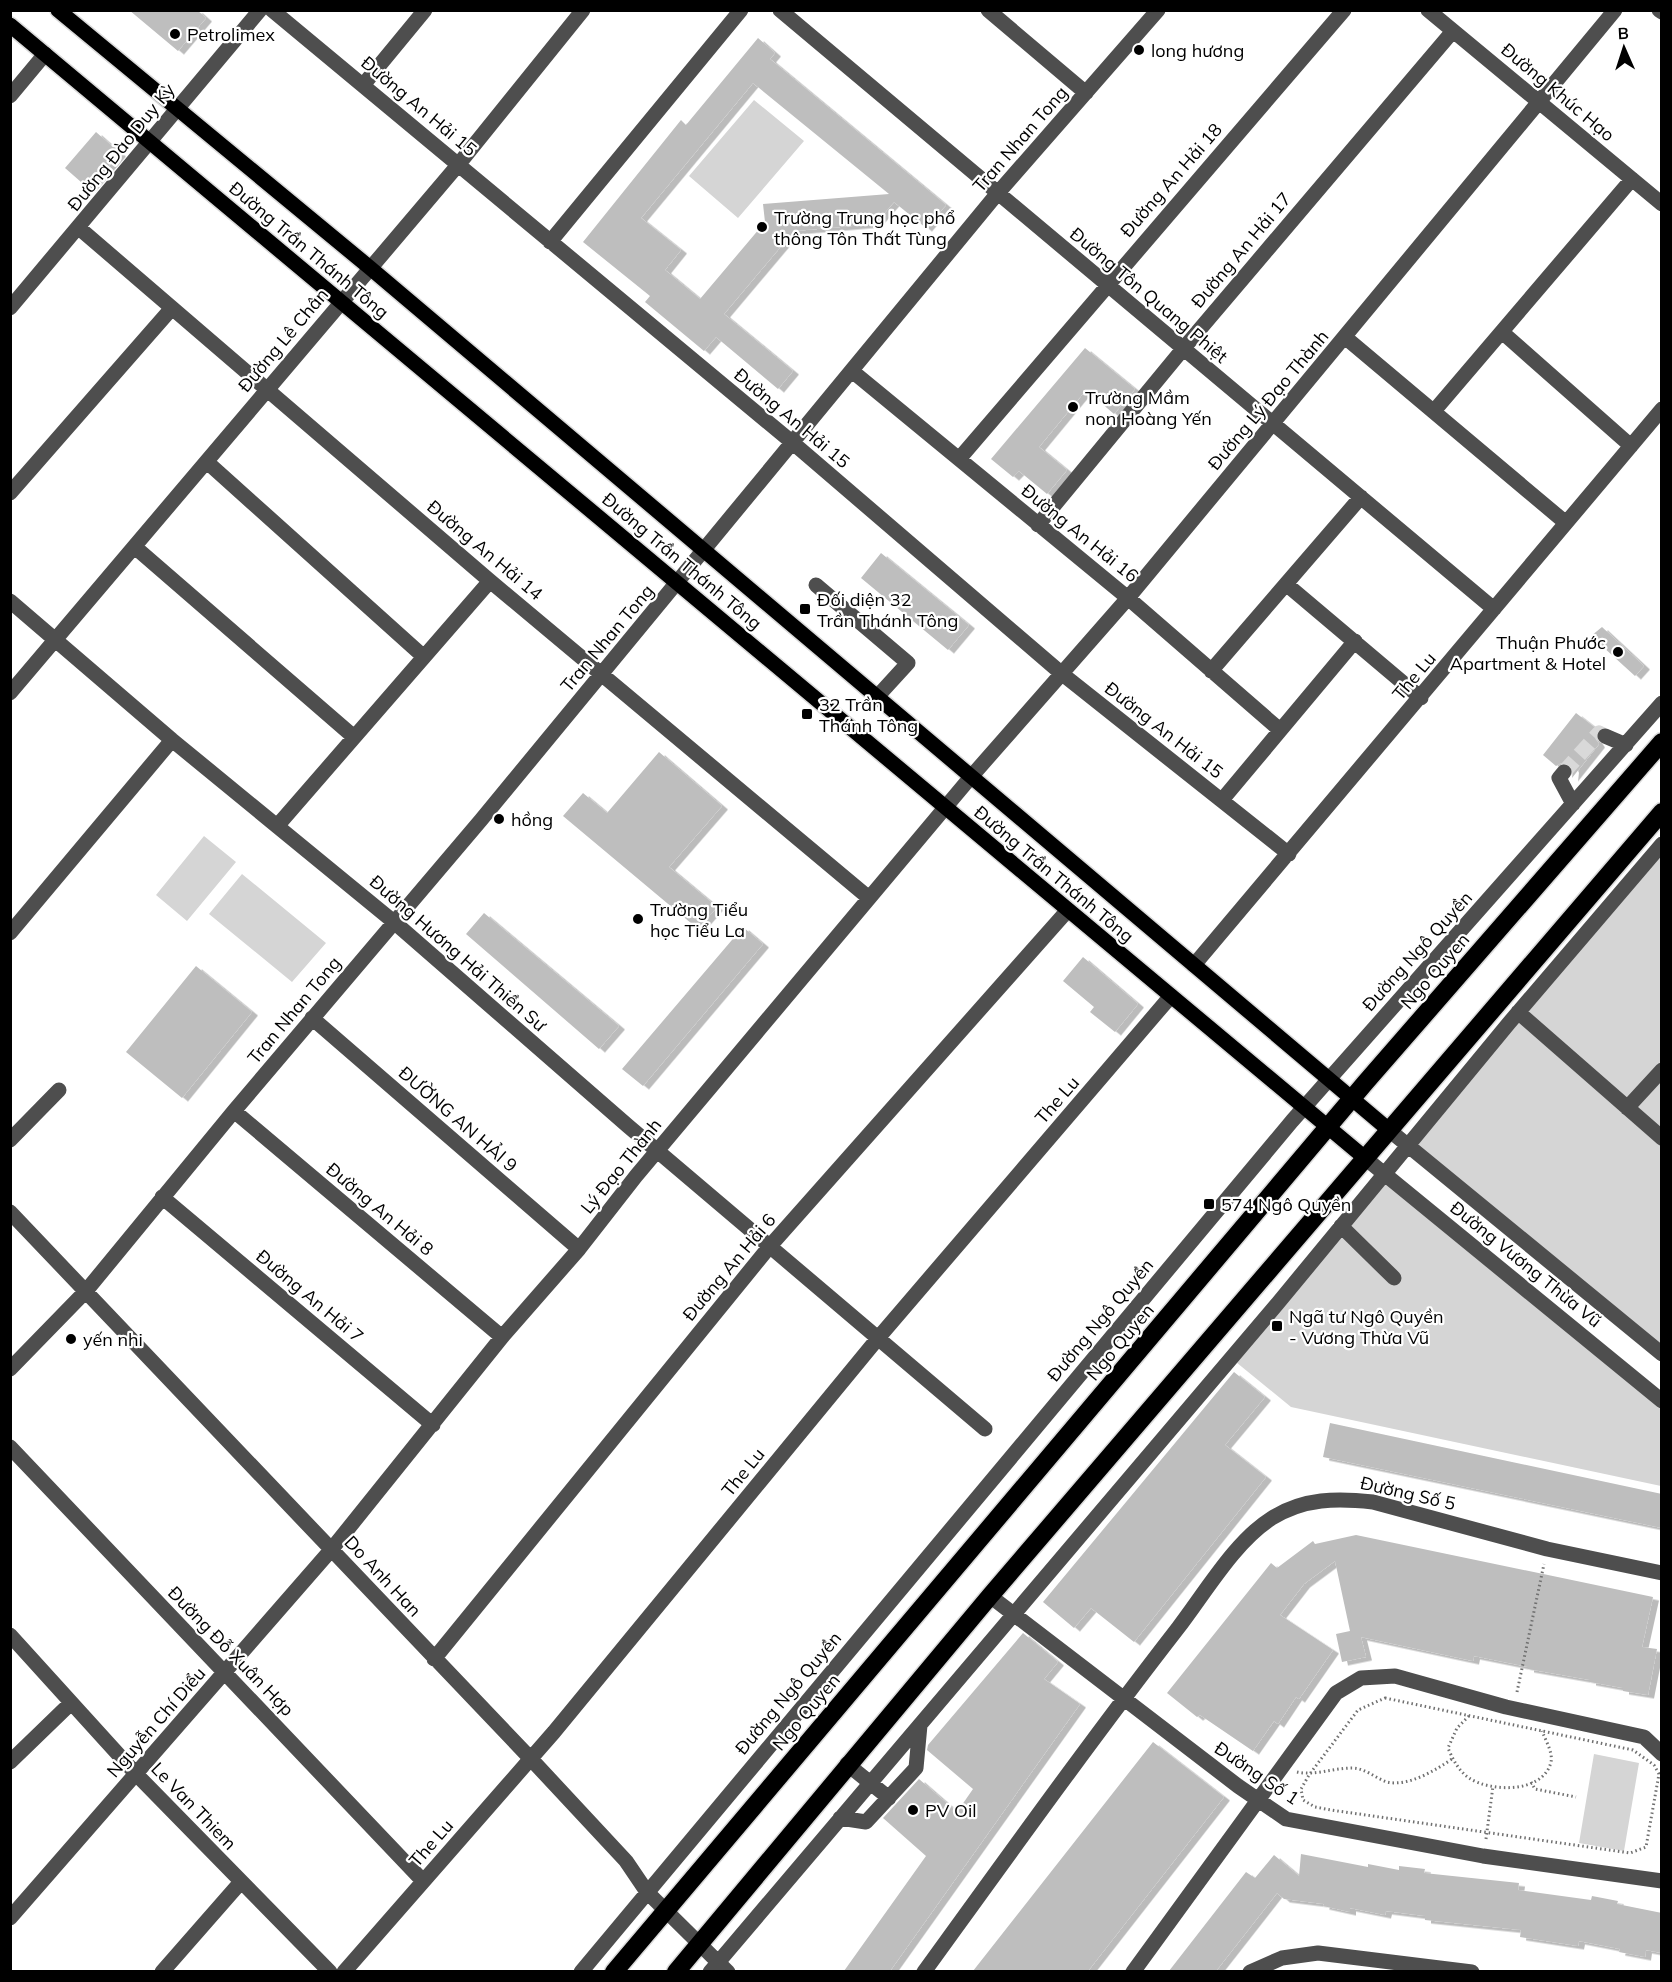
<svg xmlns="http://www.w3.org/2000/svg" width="1672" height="1982" font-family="Mulish,sans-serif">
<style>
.green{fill:#d5d5d5}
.building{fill:#bebebe;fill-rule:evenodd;filter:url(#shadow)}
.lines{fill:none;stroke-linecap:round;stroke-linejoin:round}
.minor-tunnel{stroke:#d9d9d9;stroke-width:15;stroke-dasharray:15 8;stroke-linecap:butt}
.major-casing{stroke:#dbdbdb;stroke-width:18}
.highway-casing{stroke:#dbdbdb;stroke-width:21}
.path{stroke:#707070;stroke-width:3;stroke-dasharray:1.5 3;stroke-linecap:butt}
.minor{stroke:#4e4e4e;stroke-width:15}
.major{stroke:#000;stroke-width:15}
.highway{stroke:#000;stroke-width:18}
.poi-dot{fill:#000;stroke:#fff;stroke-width:2}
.labels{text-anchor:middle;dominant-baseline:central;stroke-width:4.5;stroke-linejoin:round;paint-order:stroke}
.poi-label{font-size:18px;fill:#000;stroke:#fff;text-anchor:start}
.street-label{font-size:18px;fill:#000;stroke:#fff}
</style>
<defs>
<filter id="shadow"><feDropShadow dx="6" dy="3.5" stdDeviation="0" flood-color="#0004"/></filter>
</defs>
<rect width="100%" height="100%" fill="#fff"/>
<path class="green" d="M754,100L804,141L738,218L689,176Z
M204,836L236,862L187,921L156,895Z
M1661,846V1354L1407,1147Z
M242,874L326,943L292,982L209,914Z
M1384,1174L1661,1401V1486L1291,1407L1231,1358Z
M1594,1754L1639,1763L1624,1851L1579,1843Z"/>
<path class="building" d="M129,10H197L206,18L178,51Z
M758,38L775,53L770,59L946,205L926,228L894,202L875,224L794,231L724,314L793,371L778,389L716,337L704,351L645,302L650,296L583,242L681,120L686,125ZM753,83L889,194L763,204L765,222L700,299L665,270L681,250L641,218Z
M96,132L120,153L89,189L65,168Z
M1085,348L1135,389L1114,414L1086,390L1039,447L1067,470L1047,494L1019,471L1013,477L991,459Z
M881,553L969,625L948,650L861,578Z
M1602,627L1644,666L1635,676L1591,636Z
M1576,713L1598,730L1595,738L1599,744L1572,778L1573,769L1570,764L1561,763L1556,766L1543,755Z
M659,752L722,806L669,867L717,907L698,929L563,816L583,793L607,813Z
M484,913L619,1026L599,1049L466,934Z
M743,927L763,944L643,1086L622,1069Z
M1083,957L1138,1004L1115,1032L1090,1012L1094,1007L1063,981Z
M196,966L252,1012L182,1098L126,1052Z
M1234,1372L1265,1397L1225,1445L1266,1477L1134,1642L1091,1608L1074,1628L1043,1602Z
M1330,1423L1662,1494V1528L1323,1457Z
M1356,1535L1653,1597L1642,1647L1657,1649L1648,1695L1623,1691V1688L1590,1682V1680L1528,1669V1667L1474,1656L1473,1661L1361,1637L1366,1657L1342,1662L1336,1634L1350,1631L1335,1561L1304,1584L1280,1615L1333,1650L1299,1699L1296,1697L1278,1724L1274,1721L1253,1751L1200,1715L1197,1717L1167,1693L1271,1563L1277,1568L1313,1541L1315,1544Z
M1023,1633L1058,1662L1044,1679L1080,1704L890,1971H844L926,1856L883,1818L919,1779L957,1812L973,1789L927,1750L928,1745Z
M1153,1742L1224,1797L1088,1971H973Z
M1301,1854L1368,1867V1864L1399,1870V1866L1425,1869L1424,1873L1519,1883L1518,1890L1591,1900L1592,1896L1618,1901L1617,1904L1662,1913V1953L1646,1950L1645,1957L1619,1952L1620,1949L1579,1941L1578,1946L1520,1937L1521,1930L1425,1920V1916L1386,1911L1385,1915L1350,1908V1912L1323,1906L1324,1904L1284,1899L1277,1893L1216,1971H1169L1246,1872L1255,1878L1274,1855L1299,1876Z"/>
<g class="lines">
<path class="minor-tunnel" d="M1564,772L1599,733L1605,736"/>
<g class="major-casing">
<path id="major" d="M58,10L369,267L1389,1130
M10,25L1365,1158"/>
</g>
<g class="highway-casing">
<path id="highway" d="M614,1972L1365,1083L1662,742
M676,1972L990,1596L1662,812"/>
</g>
<path class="path" d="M1517,1692L1544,1564
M1385,1698L1633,1750L1654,1765L1659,1774L1646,1847L1630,1853L1331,1810L1315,1807L1303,1800L1301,1789L1309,1775L1358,1710Z
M1469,1716L1457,1728L1448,1748C1453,1760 1459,1771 1469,1778C1490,1792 1543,1794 1551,1762C1553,1753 1546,1741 1542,1731
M1297,1772C1314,1776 1333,1768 1352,1768C1365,1768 1375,1778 1387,1782C1408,1787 1436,1770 1452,1759
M1531,1782L1535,1789L1576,1797
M1486,1839L1493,1786"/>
<path class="minor" d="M272,10L793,443L1061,673L1289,854
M780,10L1494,609
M988,10L1086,93
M1428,10L1662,204
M1659,10L1662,12
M364,84L425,10
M10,96L45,54
M79,228L490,581L869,898
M550,242L741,10
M10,308L260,10
M1502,332L1631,446
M1346,338L1566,523
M852,371L1128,598L1280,730
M1434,411L1632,179
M959,459L1344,10
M207,462L424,657
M10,493L172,308
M1038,525L1183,349L1453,31
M136,548L354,737
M1286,584L1421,698
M816,585L908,663L876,698
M10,601L172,740L394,922L628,1126L985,1429
M1211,671L1361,497
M10,693L458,165L583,10
M1605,736L1626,745
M1564,772L1559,778L1573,804
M1222,800L1355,641
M278,825L490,581
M10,933L172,740
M1194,965L1662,409
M1518,1012L1662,1138
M312,1018L579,1249
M1627,1108L1662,1070
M234,1111L502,1337
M1389,1130L1662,1354
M10,1140L59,1090
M1365,1158L1662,1401
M162,1197L433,1425
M10,1212L531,1759L626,1861L647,1892L728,1972
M1341,1226L1394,1278
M10,1369L86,1291L234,1111L481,820L997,194L1158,10
M10,1447L423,1881
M990,1596L1238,1786L1286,1819L1483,1856L1662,1881
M10,1635L137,1775L330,1972
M434,1659L770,1246L1068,910
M10,1762L71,1703
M847,1764L889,1798
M840,1818L866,1822L916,1768L920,1725
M10,1918L331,1550L502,1337L579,1249L636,1176L970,778L1128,598L1615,10
M162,1972L240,1883
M344,1972L554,1732L879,1337L1171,996
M581,1972L1292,1121L1662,703
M710,1972L1278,1303L1509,1023L1662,844
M924,1972C1008,1856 1091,1740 1178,1628C1205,1593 1235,1541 1272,1518C1304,1498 1337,1498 1373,1502L1547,1549L1662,1573
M1133,1972L1336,1693L1361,1678L1395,1676L1506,1707L1644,1737L1662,1754
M1250,1972L1282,1958L1318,1953L1472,1972"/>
<use href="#major" class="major"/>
<use href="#highway" class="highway"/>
</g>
<g class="poi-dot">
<circle cx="175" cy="34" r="6"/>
<circle cx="1139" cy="50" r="6"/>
<circle cx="762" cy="227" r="6"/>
<circle cx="1073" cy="407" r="6"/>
<rect x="799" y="603" width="12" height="12" rx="3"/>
<circle cx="1618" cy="652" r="6"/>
<rect x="801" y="708" width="12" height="12" rx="3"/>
<circle cx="499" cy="819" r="6"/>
<circle cx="638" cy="919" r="6"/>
<rect x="1203" y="1198" width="12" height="12" rx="3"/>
<rect x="1271" y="1320" width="12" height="12" rx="3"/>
<circle cx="71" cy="1339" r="6"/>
<circle cx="913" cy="1810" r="6"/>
</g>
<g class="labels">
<g class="poi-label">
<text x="187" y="34">Petrolimex</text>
<text x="1151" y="50">long hương</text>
<text x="774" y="217">Trường Trung học phổ<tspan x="774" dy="21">thông Tôn Thất Tùng</tspan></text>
<text x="1085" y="397">Trường Mầm<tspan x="1085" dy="21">non Hoàng Yến</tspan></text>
<text x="817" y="599">Đối diện 32<tspan x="817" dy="21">Trần Thánh Tông</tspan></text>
<text x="1606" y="642" text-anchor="end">Thuận Phước<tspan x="1606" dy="21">Apartment &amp; Hotel</tspan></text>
<text x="819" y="704">32 Trần<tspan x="819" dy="21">Thánh Tông</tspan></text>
<text x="511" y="819">hồng</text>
<text x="650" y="909">Trường Tiểu<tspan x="650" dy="21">học Tiểu La</tspan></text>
<text x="1221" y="1204">574 Ngô Quyền</text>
<text x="1289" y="1316">Ngã tư Ngô Quyền<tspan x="1289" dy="21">- Vương Thừa Vũ</tspan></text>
<text x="83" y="1339">yến nhi</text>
<text x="925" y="1810">PV Oil</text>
</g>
<g class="street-label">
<text transform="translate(1558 92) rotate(40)">Đường Khúc Hạo</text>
<text transform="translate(419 106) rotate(40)">Đường An Hải 15</text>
<text transform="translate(1020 139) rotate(-49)">Tran Nhan Tong</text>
<text transform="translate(121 147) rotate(-51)">Đường Đào Duy Kỳ</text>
<text transform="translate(1171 180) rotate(-49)">Đường An Hải 18</text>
<text transform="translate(309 250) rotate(40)">Đường Trần Thánh Tông</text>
<text transform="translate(1241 250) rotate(-50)">Đường An Hải 17</text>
<text transform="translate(1149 295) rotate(40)">Đường Tôn Quang Phiệt</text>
<text transform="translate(283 340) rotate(-50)">Đường Lê Chân</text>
<text transform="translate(1268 400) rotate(-50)">Đường Lý Đạo Thành</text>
<text transform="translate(792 418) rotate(40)">Đường An Hải 15</text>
<text transform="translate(1080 533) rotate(39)">Đường An Hải 16</text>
<text transform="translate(485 550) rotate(40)">Đường An Hải 14</text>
<text transform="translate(682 561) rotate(40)">Đường Trần Thánh Tông</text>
<text transform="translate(607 638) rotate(-50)">Tran Nhan Tong</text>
<text transform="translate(1414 676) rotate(-50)">The Lu</text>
<text transform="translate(1164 730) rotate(38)">Đường An Hải 15</text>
<text transform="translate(1054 874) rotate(40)">Đường Trần Thánh Tông</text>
<text transform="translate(1417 951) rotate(-48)">Đường Ngô Quyền</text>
<text transform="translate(458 953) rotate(41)">Đường Hương Hải Thiền Sư</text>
<text transform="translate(1435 971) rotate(-49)">Ngo Quyen</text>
<text transform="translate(294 1010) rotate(-50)">Tran Nhan Tong</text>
<text transform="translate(1057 1100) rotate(-49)">The Lu</text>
<text transform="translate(458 1119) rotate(41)">ĐƯỜNG AN HẢl 9</text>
<text transform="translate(621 1166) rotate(-51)">Lý Đạo Thành</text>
<text transform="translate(380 1209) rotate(40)">Đường An Hải 8</text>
<text transform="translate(1526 1264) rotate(39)">Đường Vương Thừa Vũ</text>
<text transform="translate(729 1267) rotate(-50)">Đường An Hải 6</text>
<text transform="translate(310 1296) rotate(40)">Đường An Hải 7</text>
<text transform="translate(1100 1320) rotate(-50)">Đường Ngô Quyền</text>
<text transform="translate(1120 1342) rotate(-50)">Ngo Quyen</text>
<text transform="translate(743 1472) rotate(-51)">The Lu</text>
<text transform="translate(1408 1493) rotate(13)">Đường Số 5</text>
<text transform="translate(383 1576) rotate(47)">Do Anh Han</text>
<text transform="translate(231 1651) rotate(46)">Đường Đỗ Xuân Hợp</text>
<text transform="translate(788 1693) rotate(-50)">Đường Ngô Quyền</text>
<text transform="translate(806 1712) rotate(-50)">Ngo Quyen</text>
<text transform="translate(156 1722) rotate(-49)">Nguyễn Chí Diểu</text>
<text transform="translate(1257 1773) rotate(34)">Đường Số 1</text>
<text transform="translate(194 1806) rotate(46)">Le Van Thiem</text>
<text transform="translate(431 1843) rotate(-49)">The Lu</text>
</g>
</g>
<rect width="1672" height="1982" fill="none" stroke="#000000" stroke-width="24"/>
<g transform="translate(1624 48) rotate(357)" stroke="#ffffff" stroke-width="4.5" paint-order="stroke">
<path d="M0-4.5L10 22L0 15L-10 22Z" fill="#000000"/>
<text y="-9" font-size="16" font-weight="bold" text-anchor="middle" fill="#000000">B</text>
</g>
</svg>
